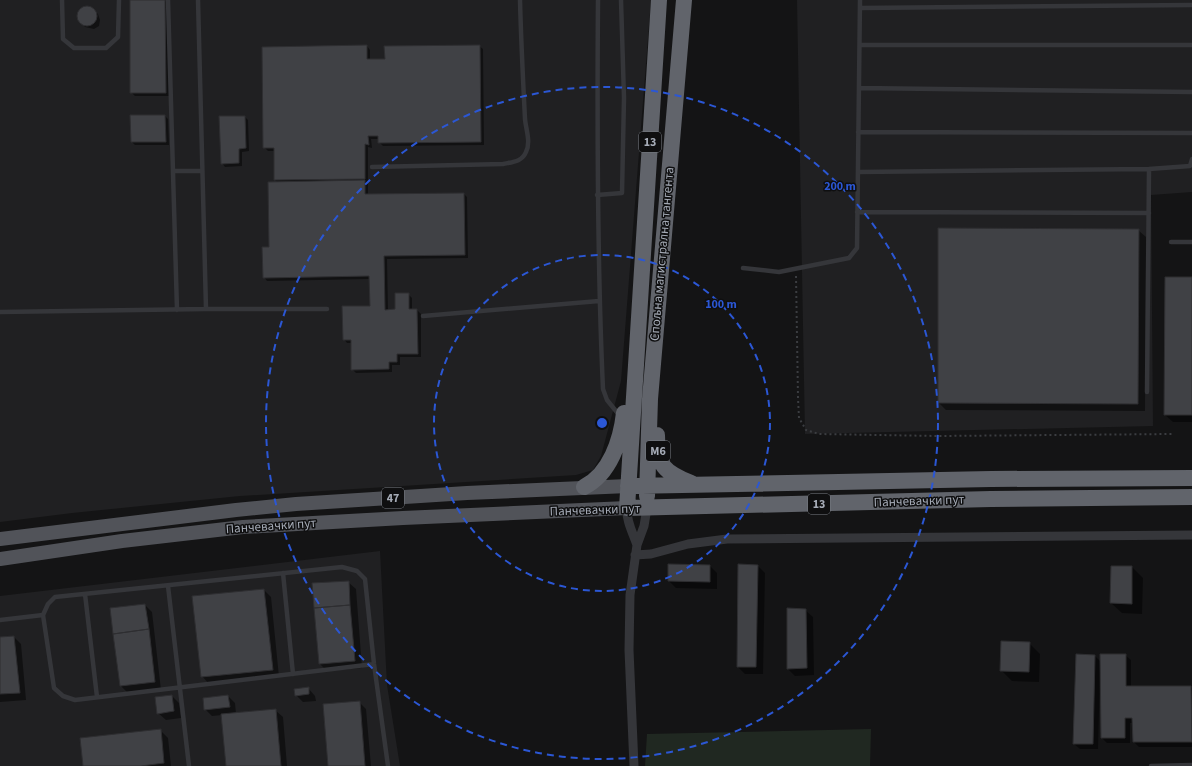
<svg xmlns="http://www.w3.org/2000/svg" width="1192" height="766" font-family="'Source Sans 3',sans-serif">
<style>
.built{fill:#202022}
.green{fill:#202821}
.shadow{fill:#0007}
.building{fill:#404145;stroke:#2e2e31}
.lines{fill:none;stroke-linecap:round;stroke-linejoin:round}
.path{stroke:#3b3d41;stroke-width:2;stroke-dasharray:2 3;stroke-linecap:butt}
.lane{stroke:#35363a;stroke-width:4.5}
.street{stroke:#35363a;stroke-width:9}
.primary{stroke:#515359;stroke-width:14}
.highway{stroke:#61646b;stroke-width:16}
.ring{fill:none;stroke:#2b57d5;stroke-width:2;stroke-dasharray:7 5}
.labels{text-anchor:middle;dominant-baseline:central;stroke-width:3;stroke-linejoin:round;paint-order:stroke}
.shield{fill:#0f0f10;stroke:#787c84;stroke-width:1}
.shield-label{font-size:12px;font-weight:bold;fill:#a5abb6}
.street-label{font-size:13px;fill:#a5abb6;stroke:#0f0f10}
.centre{fill:#2b57d5;stroke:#0f0f10;stroke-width:2}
.ring-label{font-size:12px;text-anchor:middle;font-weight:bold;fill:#2b57d5;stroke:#0f0f10;stroke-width:3;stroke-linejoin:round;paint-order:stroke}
</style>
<rect width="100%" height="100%" fill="#141415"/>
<path class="built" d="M0,0H651L621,381L601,456L593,470L576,475L240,496L72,513L0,522Z
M797,0H1192V192L1151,195L1153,426L805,434Z
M380,551L387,685L400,766H0V596Z"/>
<path class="green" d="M871,729L870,766H645L647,734Z"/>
<path class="shadow" d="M165,1L168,4L169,96H135L132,93Z
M89,7L98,14L100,20L99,26L94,29L85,27L79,18L81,10Z
M367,46L370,50V60H386L479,46L483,49L484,145L383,146L379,142V139H371L372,148L368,147V182H366L368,184V195L464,194L467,197L468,258L387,259L388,311L396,310L408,294L412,298V310H417L421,314V357H400V365H392V372L356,373L352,369V343H347L344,339L371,307L370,279L267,281L264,277L270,248L278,183L275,180V151H268L264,147Z
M165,116L168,119L169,145H135L132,142Z
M245,117L248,120L249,151L242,152V166L225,167L222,163Z
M1138,230L1146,237L1145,411L946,410L939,403Z
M1192,278V422H1173L1165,415Z
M710,566L717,573V589L676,588L669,581Z
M758,566L765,573L763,674H745L738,667Z
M1112,567H1132L1143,578L1142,614L1122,613L1111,603Z
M348,582L356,589L362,668L327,671L320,664Z
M264,590L271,597L279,677L209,684L202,676Z
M145,605L152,612L161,690L128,693L121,686Z
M805,610L813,617L814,675L795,676L788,669Z
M14,637L21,644L26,700L0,702V638Z
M1029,643L1040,654L1039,682L1012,681L1001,670Z
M1125,655L1131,660V687L1192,688V747H1139L1134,742L1133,723H1130V743H1107L1102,738V674H1100L1098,749H1080L1074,744L1095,656L1101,662Z
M308,688L315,696L316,701L303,702L296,695Z
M172,696L179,703L181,718L166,720L158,713Z
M228,696L235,703L236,714L275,710L283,717L287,766H227L222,715L212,716L205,709Z
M359,702L366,709L371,766H329Z
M160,730L168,738L171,766H84Z"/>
<path class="building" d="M130,0H165L166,93H130Z
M77 16a10 10 0 1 1 20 0a10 10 0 1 1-20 0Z
M367,45V59H385L384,46L480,45L481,142L378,143V136H368L369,145L365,144V179L274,180V148H263L262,47Z
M130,115H165L166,142H131Z
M219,116H245L246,148L239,149V163L221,164Z
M365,180V194L464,193L465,255L384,256L385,310L395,309V293H409V309H417L418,354H397V362H389V369L351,370V340H343L342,306H370L369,276L263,278L262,247H269L268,182Z
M938,228L1139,229L1138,404L938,403Z
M1165,277H1192V415H1164Z
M668,564L710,565V582L668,581Z
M738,564L758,565L756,667H737Z
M1111,566H1132V604L1110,603Z
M349,581L350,605L314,608L312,583Z
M264,589L273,670L201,677L192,596Z
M145,604L149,629L113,634L110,608Z
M350,605L355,661L319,664L314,608Z
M787,608L806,609L807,668L787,669Z
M149,629L155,682L120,686L113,634Z
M14,636L20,693L0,694V637Z
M1001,641L1030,642L1029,672L1000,671Z
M1076,654L1095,655L1093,744H1073Z
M1100,654H1126V686H1191L1192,742H1133L1132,718H1125V738H1101Z
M309,687V694L295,696L294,689Z
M172,695L174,711L157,714L155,697Z
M228,695L230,707L204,710L203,698Z
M360,701L365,766H328L323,704Z
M276,709L281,766H226L221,714Z
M161,729L164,763L141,766H83L80,738Z"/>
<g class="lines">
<path class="path" d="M796,276L798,398L799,418L806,430L819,434L938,436L1174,434"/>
<path class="lane" d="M62,0L63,39L74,48H106L118,37L119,0
M168,0L177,310
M198,0L206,309
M598,0C597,130 597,260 603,389L607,400L620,416
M860,8L1192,5
M860,45H1192
M859,88L1192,92
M858,132L1192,133
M372,167L503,164C512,162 522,162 526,152C531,142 526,130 525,119C523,80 521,40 520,0
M173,171H202
M858,172L1149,169
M597,195L622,193L624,98L621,0
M857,212L1149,213
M1171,242H1192
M743,268L779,272L849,258L857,248L860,0
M0,312L206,309H327
M423,316L599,301
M1147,392L1149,169L1190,166L1192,159
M283,573L293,674
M168,586L189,766
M85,594L97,697
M0,620L43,615
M374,664L75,700L63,696L54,688L43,615L48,604L55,597L342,567L357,571L365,579L374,664L388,766
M1151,766L1192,765"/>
<path class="street" d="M627,508C626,521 633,533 637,545
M635,555L651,554L688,544L727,539L1192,535
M634,766L629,650L630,595L637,545L644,526L647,508"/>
<path class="primary" d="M0,539L236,510L296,504L467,493L628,486
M0,559L122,541L243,527L403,518L627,508"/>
<path class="highway" d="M659,0L627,508L991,499L1192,497
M657,435C657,466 664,472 691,483
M628,486L991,479L1192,478
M584,487C610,474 621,440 624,413
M647,496L650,399L684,0"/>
</g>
<g class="ring">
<circle cx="602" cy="423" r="168"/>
<circle cx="602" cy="423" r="336"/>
</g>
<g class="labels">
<g class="shield">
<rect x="639" y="132" width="22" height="20" rx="3"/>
<rect x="646" y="441" width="24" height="20" rx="3"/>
<rect x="382" y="488" width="22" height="20" rx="3"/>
<rect x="808" y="494" width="22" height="20" rx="3"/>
</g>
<g class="shield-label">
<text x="650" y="142">13</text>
<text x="658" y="451">M6</text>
<text x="393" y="498">47</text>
<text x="819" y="504">13</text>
</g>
<g class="street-label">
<text transform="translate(662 254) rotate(-85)">Спољна магистрална тангента</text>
<text transform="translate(919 501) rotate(-2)">Панчевачки пут</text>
<text transform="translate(595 510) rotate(-2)">Панчевачки пут</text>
<text transform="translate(271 526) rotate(-4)">Панчевачки пут</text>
</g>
</g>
<circle cx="602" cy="423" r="6" class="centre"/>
<g class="ring-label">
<text x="840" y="190">200 m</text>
<text x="721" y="308">100 m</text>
</g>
</svg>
